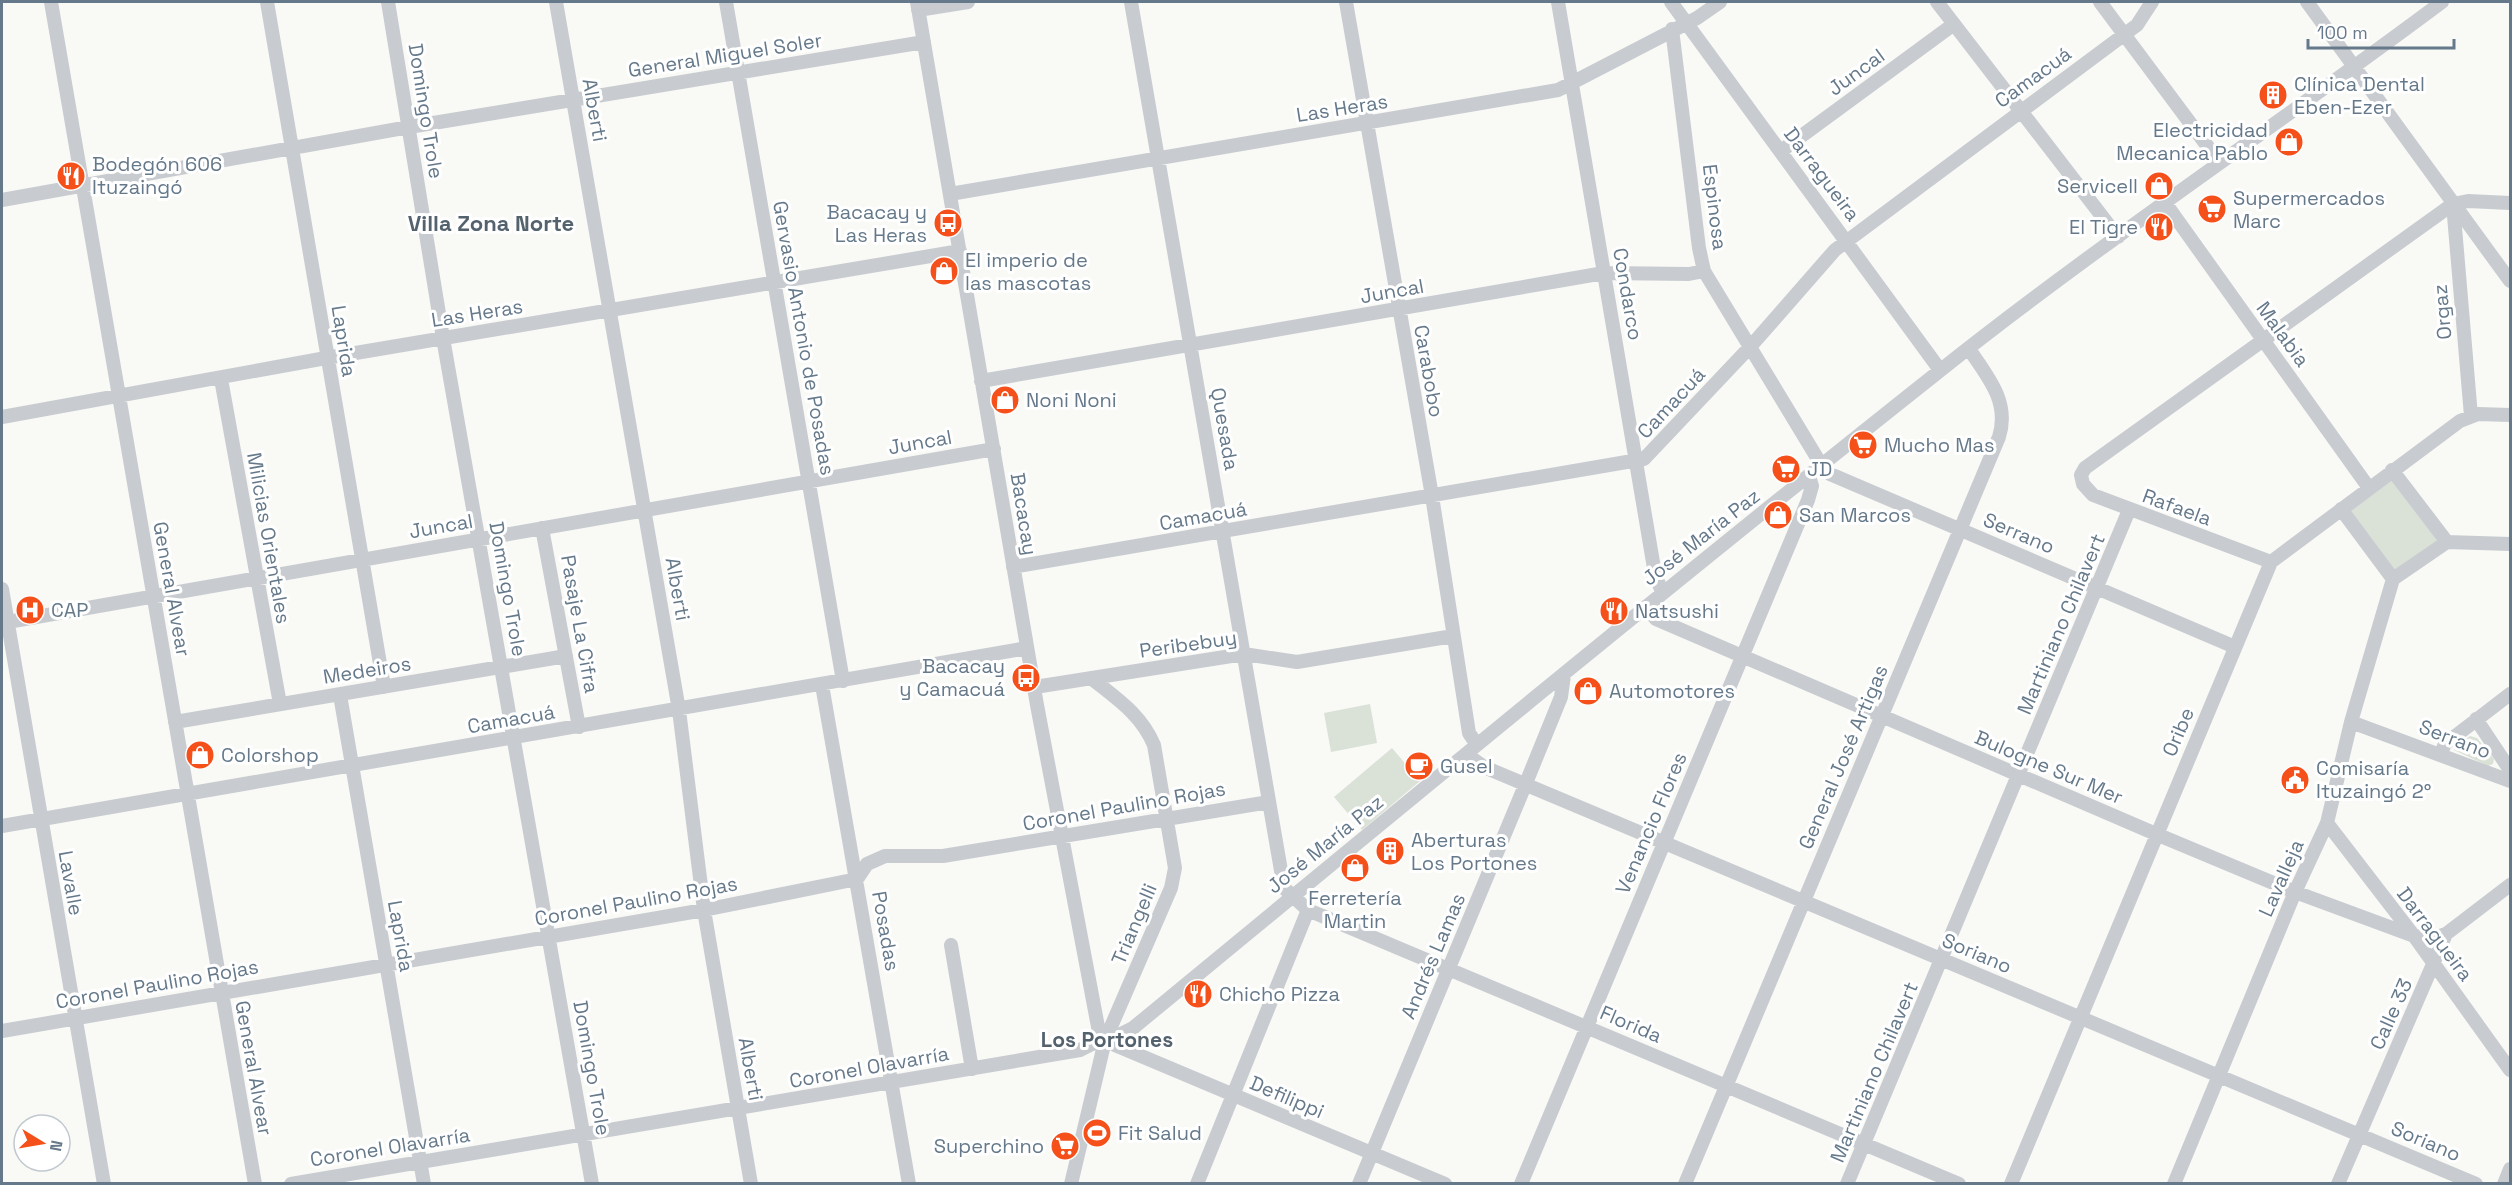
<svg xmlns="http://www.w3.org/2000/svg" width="2512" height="1185" font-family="'Space Grotesk',sans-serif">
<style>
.green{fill:#dae1d7}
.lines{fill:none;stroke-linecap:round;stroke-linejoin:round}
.minor{stroke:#c8ccd0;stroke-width:14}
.labels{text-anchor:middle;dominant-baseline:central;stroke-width:6;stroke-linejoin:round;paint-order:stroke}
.street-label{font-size:20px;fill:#65798a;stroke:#fff}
.poi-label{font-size:20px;fill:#65798a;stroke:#fff;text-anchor:start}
.neighbourhood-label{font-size:21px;font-weight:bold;fill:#54626e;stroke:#fff}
.quarter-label{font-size:22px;font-weight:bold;fill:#54626e;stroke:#fff}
</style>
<rect width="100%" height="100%" fill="#f9f9f6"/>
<path class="green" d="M2392,470L2447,542L2393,579L2341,509Z
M1370,704L1377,743L1331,752L1324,713Z
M2470,736L2477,738L2494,759L2493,764L2488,766L2454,750L2456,745Z
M1392,748L1420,781L1362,830L1334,797Z"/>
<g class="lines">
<path class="minor" d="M51,2L255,1184
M267,2L384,687
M388,2L443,338L592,1184
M556,2L679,710L704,910L751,1184
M726,2L843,681
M917,2L1037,705L1099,1032
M1131,2L1284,888L1308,910L1959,1184
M1346,2L1432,496L1469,733L1477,745
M1558,2L1655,574L1662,592
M1671,2L1940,370
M1937,2L2118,237
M2100,2L2220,163
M2307,2L2510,281
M918,10L968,2
M1672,29L1699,248L1704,271L1822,466L1830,474L2235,647
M1781,151L1954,24
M950,194L1558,90L1697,18L1720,2
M2,200L409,127L924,42
M2166,204L2369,488
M2453,204L2471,416
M221,379L280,704
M981,381L1604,273L1689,274L1704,271
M2,417L326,358L960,251
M2392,470L2447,542
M2341,509L2393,579
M542,528L579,727
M2447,542L2510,544
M2271,562L2093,495L2083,484L2081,475L2085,468L2453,204L2468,201L2510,203
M1013,567L1644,459L1750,347L1835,250L2137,25L2152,2
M2393,579L2447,542
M2,589L104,1184
M1645,607L1656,619L2156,834L2295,892L2414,936L2434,938L2446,934
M2,623L994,449
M1091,678C1117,699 1141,714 1154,745L1175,868L1171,888L1110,1029
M822,685L909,1184
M1035,687L1244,654L1297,662L1453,636
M340,695L424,1184
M2476,719L2510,770
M175,722L566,656
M2351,722L2510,781
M2441,753L2445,744L2510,694
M1466,754L1484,767L2476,1184
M2327,823L2414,936L2510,1070
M2,826L1027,648
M951,945L972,1069
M2,1031L704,910L857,879L867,864L885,856H943L1269,802
M1117,1036L1133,1028C1400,808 1666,588 1937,373C2100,243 2275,127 2442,2
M1115,1045L1445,1184
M291,1184L1080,1050L1096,1042
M1071,1184L1103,1049
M1197,1184L1308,910
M1359,1184L1526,783L1561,697L1564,675
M1521,1184L1808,500L1812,486L1809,476
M1685,1184L1999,437C2010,402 1988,377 1969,349
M1847,1184L2129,510
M2011,1184L2271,562L2460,421L2478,414L2510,415
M2174,1184L2295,892L2327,823L2351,722L2393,579
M2338,1184L2446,934L2510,885
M2504,1184L2510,1169"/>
</g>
<defs>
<g id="building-disc" transform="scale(1.5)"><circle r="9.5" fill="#f54f1a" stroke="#fff"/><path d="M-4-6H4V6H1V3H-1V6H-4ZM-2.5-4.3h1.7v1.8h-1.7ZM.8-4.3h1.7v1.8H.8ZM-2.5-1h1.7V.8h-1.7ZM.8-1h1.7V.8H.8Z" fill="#fff"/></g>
<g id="shop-disc" transform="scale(1.5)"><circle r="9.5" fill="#f54f1a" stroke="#fff"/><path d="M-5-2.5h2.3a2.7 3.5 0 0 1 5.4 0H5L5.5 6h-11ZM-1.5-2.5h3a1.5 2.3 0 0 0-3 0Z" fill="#fff"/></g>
<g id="restaurant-disc" transform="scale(1.5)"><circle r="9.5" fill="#f54f1a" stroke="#fff"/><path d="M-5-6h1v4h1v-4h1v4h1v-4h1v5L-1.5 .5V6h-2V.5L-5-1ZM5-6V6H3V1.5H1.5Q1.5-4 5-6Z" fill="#fff"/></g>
<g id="supermarket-disc" transform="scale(1.5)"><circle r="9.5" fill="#f54f1a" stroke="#fff"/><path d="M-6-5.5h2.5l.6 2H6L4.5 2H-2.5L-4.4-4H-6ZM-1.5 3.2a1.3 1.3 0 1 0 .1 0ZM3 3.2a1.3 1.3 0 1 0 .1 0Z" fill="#fff"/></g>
<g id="bus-disc" transform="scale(1.5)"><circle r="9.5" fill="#f54f1a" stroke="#fff"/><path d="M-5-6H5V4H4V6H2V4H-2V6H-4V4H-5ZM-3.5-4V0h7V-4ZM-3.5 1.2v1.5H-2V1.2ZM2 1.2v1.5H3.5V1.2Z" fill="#fff"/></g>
<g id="hospital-disc" transform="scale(1.5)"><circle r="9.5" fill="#f54f1a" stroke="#fff"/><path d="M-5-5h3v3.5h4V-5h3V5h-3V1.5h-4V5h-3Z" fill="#fff"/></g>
<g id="cafe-disc" transform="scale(1.5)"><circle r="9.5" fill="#f54f1a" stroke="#fff"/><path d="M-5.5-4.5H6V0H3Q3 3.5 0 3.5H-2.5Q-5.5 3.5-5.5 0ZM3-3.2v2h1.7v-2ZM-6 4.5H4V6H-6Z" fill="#fff"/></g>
<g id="civic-disc" transform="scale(1.5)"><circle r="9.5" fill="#f54f1a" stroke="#fff"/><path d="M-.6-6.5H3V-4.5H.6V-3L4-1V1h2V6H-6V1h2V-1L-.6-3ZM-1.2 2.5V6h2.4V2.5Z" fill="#fff"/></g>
<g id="stadium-disc" transform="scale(1.5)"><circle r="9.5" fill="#f54f1a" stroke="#fff"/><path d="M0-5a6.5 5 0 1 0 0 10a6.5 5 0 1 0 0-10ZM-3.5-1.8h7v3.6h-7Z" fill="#fff"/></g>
</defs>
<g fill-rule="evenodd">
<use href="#building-disc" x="2273" y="95"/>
<use href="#shop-disc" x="2289" y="142"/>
<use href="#restaurant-disc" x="71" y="176"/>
<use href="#shop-disc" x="2159" y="186"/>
<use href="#supermarket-disc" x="2212" y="209"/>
<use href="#bus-disc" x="948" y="223"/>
<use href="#restaurant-disc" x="2159" y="227"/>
<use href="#shop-disc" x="944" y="271"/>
<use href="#shop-disc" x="1005" y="400"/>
<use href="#supermarket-disc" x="1863" y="445"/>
<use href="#supermarket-disc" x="1786" y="469"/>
<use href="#shop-disc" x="1778" y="515"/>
<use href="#hospital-disc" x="30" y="610"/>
<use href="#restaurant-disc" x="1614" y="611"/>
<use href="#bus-disc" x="1026" y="678"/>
<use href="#shop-disc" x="1588" y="691"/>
<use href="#shop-disc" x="200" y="755"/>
<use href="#cafe-disc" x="1419" y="766"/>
<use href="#civic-disc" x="2295" y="780"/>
<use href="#building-disc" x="1390" y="851"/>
<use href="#shop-disc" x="1355" y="868"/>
<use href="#restaurant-disc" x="1198" y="994"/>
<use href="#stadium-disc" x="1097" y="1133"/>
<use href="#supermarket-disc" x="1065" y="1146"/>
</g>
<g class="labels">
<g class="street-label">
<text transform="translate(725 55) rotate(-9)">General Miguel Soler</text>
<text transform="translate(1856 72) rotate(-36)">Juncal</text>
<text transform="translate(2033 77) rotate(-36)">Camacuá</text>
<text transform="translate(1342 108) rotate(-9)">Las Heras</text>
<text transform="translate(595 110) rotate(80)">Alberti</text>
<text transform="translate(426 111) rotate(81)">Domingo Trole</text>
<text transform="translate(1822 174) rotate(53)">Darragueira</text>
<text transform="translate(1715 207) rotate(83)">Espinosa</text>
<text transform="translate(1392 291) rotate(-10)">Juncal</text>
<text transform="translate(1628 294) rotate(80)">Condarco</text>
<text transform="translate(2442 312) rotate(-95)">Orgaz</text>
<text transform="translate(477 313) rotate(-9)">Las Heras</text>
<text transform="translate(2283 334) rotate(54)">Malabia</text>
<text transform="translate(804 338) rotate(80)">Gervasio Antonio de Posadas</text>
<text transform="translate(344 341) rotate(81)">Laprida</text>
<text transform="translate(1429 371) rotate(80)">Carabobo</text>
<text transform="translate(1671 403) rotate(-47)">Camacuá</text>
<text transform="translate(1225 429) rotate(80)">Quesada</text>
<text transform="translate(920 442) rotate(-10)">Juncal</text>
<text transform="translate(2177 507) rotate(20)">Rafaela</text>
<text transform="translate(1024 514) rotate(81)">Bacacay</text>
<text transform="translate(1203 516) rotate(-10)">Camacuá</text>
<text transform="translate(441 526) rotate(-10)">Juncal</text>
<text transform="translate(2019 533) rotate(23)">Serrano</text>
<text transform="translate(1701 537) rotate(-38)">José María Paz</text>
<text transform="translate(269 538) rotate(80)">Milicias Orientales</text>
<text transform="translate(172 589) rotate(80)">General Alvear</text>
<text transform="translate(508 589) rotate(80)">Domingo Trole</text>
<text transform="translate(678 589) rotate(80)">Alberti</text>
<text transform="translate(580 624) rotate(80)">Pasaje La Cifra</text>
<text transform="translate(2061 624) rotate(-67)">Martiniano Chilavert</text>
<text transform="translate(1188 644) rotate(-8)">Peribebuy</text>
<text transform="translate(367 670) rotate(-9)">Medeiros</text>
<text transform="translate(511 719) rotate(-10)">Camacuá</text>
<text transform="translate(2178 732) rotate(-67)">Oribe</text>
<text transform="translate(2455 739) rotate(21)">Serrano</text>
<text transform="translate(1843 757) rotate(-67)">General José Artigas</text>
<text transform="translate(2049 767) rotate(23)">Bulogne Sur Mer</text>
<text transform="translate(1124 806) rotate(-10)">Coronel Paulino Rojas</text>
<text transform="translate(1651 823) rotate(-67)">Venancio Flores</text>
<text transform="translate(1325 844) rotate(-39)">José María Paz</text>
<text transform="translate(2281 878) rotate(-66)">Lavalleja</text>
<text transform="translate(71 883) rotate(80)">Lavalle</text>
<text transform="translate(636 901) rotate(-10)">Coronel Paulino Rojas</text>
<text transform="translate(1134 924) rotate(-67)">Triangelli</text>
<text transform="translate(886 931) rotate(80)">Posadas</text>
<text transform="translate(2435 934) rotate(53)">Darragueira</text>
<text transform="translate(401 936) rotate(80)">Laprida</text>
<text transform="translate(1977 953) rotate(23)">Soriano</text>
<text transform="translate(1433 956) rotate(-67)">Andrés Lamas</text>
<text transform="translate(157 984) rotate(-10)">Coronel Paulino Rojas</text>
<text transform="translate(2391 1014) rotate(-66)">Calle 33</text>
<text transform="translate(1631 1024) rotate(23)">Florida</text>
<text transform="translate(869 1067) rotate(-10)">Coronel Olavarría</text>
<text transform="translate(254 1068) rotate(80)">General Alvear</text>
<text transform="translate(592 1068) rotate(80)">Domingo Trole</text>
<text transform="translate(751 1069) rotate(80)">Alberti</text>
<text transform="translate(1874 1072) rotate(-67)">Martiniano Chilavert</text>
<text transform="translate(1287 1097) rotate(23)">Defilippi</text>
<text transform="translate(2426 1141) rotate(23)">Soriano</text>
<text transform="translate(390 1147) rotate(-9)">Coronel Olavarría</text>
</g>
<g class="poi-label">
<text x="2294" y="84">Clínica Dental<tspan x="2294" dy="23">Eben-Ezer</tspan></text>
<text x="2268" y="130" text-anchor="end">Electricidad<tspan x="2268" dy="23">Mecanica Pablo</tspan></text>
<text x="92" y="164">Bodegón 606<tspan x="92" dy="23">Ituzaingó</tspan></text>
<text x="2138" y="186" text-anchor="end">Servicell</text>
<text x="2233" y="198">Supermercados<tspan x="2233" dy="23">Marc</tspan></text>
<text x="927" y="212" text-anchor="end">Bacacay y<tspan x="927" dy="23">Las Heras</tspan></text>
<text x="2138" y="227" text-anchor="end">El Tigre</text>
<text x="965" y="260">El imperio de<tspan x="965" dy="23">las mascotas</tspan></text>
<text x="1026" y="400">Noni Noni</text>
<text x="1884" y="445">Mucho Mas</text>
<text x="1807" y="469">JD</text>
<text x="1799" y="515">San Marcos</text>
<text x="51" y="610">CAP</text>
<text x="1635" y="611">Natsushi</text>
<text x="1005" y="666" text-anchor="end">Bacacay<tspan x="1005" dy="23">y Camacuá</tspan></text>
<text x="1609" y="691">Automotores</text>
<text x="221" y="755">Colorshop</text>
<text x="1440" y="766">Gusel</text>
<text x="2316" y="768">Comisaría<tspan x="2316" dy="23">Ituzaingó 2°</tspan></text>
<text x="1411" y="840">Aberturas<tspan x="1411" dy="23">Los Portones</tspan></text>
<text x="1355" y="898" text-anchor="middle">Ferretería<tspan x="1355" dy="23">Martin</tspan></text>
<text x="1219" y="994">Chicho Pizza</text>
<text x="1118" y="1133">Fit Salud</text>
<text x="1044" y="1146" text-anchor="end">Superchino</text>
</g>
<g class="neighbourhood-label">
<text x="1107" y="1039">Los Portones</text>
</g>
<g class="quarter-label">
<text x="491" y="223">Villa Zona Norte</text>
</g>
</g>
<rect width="2512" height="1185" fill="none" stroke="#65798a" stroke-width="6"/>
<g transform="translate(42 1143) rotate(101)"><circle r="28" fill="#ffffff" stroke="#c1c9d0" stroke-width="1.5"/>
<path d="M0-4.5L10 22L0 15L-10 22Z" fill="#f54f1a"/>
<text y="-9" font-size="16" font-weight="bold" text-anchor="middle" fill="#65798a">N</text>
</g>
<path d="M2308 39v9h146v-9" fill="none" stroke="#65798a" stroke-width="3"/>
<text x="2317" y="39" font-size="18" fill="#65798a" stroke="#ffffff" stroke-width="4.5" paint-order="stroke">100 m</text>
</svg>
